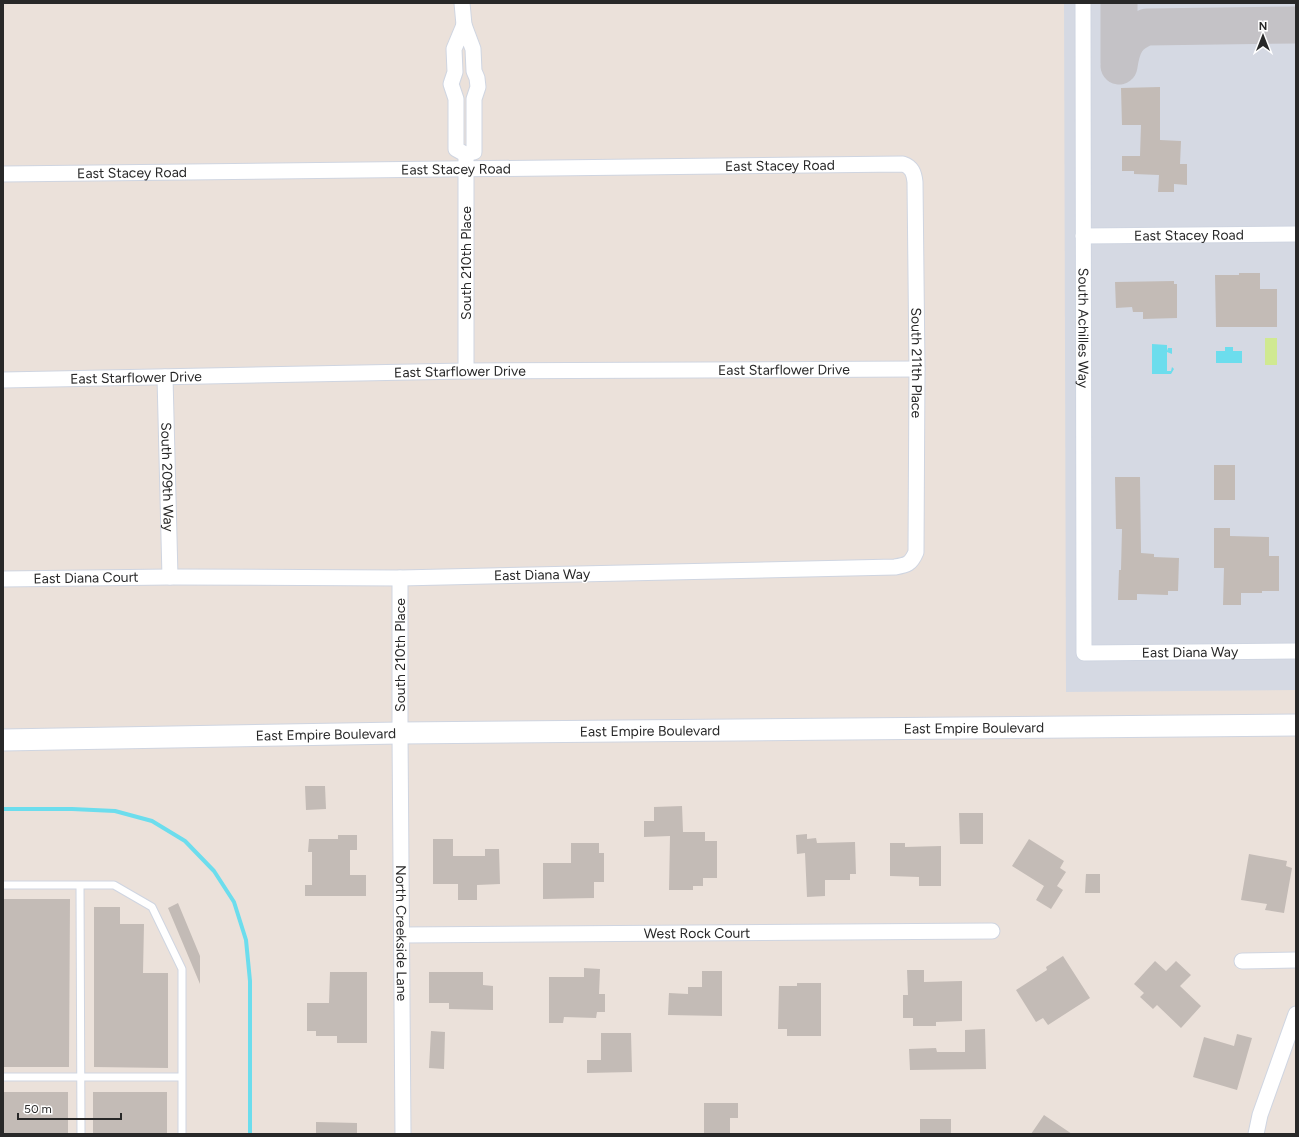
<svg xmlns="http://www.w3.org/2000/svg" width="1299" height="1137" font-family="Figtree,sans-serif">
<style>
.airport{fill:#d5d9e3}
.pitch{fill:#d0e991}
.water{fill:#6cdded}
.lines{fill:none;stroke-linecap:round;stroke-linejoin:round}
.stream{stroke:#6cdded;stroke-width:4}
.taxiway{stroke:#c4c2c6;stroke-width:37}
.building{fill:#c3bbb6}
.lane-casing{stroke:#cfd5e1;stroke-width:9}
.street-casing{stroke:#cfd5e1;stroke-width:17}
.secondary-casing{stroke:#cfd5e1;stroke-width:23}
.lane{stroke:#fff;stroke-width:7}
.street{stroke:#fff;stroke-width:15}
.secondary{stroke:#fff;stroke-width:21}
.labels{text-anchor:middle;dominant-baseline:central;stroke-width:3;stroke-linejoin:round;paint-order:stroke}
.street-label{font-size:14px;fill:#282828;stroke:#fff}
</style>
<rect width="100%" height="100%" fill="#ebe1da"/>
<path class="airport" d="M1064,3H1296V690L1066,692Z"/>
<path class="pitch" d="M1265,338H1277V365H1265Z"/>
<path class="water" d="M1152,344L1167,345V351L1168,348H1172V354L1167,352V371H1171L1172,367L1174,369L1171,374H1152Z
M1225,347H1233V351H1242V363H1216V351H1225Z"/>
<g class="lines">
<path class="stream" d="M3,809H72L115,811L152,821L185,841L214,871L234,902L246,940L250,981V1134"/>
<path class="taxiway" d="M1119,3V63
M1119,66C1122,45 1127,34 1147,27L1296,25"/>
</g>
<path class="building" d="M1160,87V140L1181,141L1180,164H1187V185L1174,184V192H1158L1159,175L1134,174V171H1122V156H1140L1141,125H1122L1121,88Z
M1239,273H1260V289H1277V327H1216L1215,275H1239Z
M1174,281V284H1177V318L1143,319V312H1133L1132,307L1116,308L1115,282Z
M1214,465H1235V500H1214Z
M1115,477H1140L1141,553L1154,554V557L1179,558L1178,591H1168V595L1137,594V600H1118L1119,570H1121L1122,529H1116Z
M1214,528H1230V536L1269,537V556H1279V591H1262V593H1241V605H1223L1224,568H1214Z
M305,786H325L326,809L306,810Z
M682,806L683,832H705V841H717V878H703V886H693V890H669L670,836L644,837V821H654V807Z
M959,813H983V844H960Z
M807,834V839L816,838L817,843L855,842L856,874H850V880H825V896L807,897L805,853L797,854L796,835Z
M338,835H357V850H350V875H366V896H305V885H312V852H308L309,839H338Z
M433,839H453V856H485V849H499L500,884L477,885V900H458V884H433Z
M1029,839L1064,861L1060,868L1066,872L1057,886L1063,890L1051,909L1036,900L1044,886L1012,866Z
M571,843H599V853H604V882H594V898L543,899V863H571Z
M890,843H905V847L941,846V886H919V877L890,876Z
M1249,854L1287,861L1286,866L1292,868L1284,913L1265,910L1267,904L1241,900Z
M1086,874H1100V893H1085Z
M3,899H70L69,1067H3Z
M178,903L200,956V984L168,908Z
M94,907H120V924H144L143,973H168V1068L94,1067Z
M1063,956L1090,998L1048,1025L1043,1018L1036,1022L1016,990L1047,970L1046,967Z
M1155,961L1166,971L1176,961L1191,975L1180,986L1201,1006L1181,1028L1157,1005L1153,1009L1140,997L1144,993L1134,984Z
M584,968L600,969L599,994H605V1012H597L596,1018L564,1017L563,1023H549V977H584Z
M907,970H924V982L962,981V1021L936,1022V1026H913V1018H903V995H908Z
M702,971H722V1016L668,1015L669,993L688,994V987H702Z
M330,972H367V1043H337V1036H316V1031H307V1003H329Z
M429,972H483V985L493,986V1010L449,1009V1003H429Z
M797,983H821V1036H787V1029H778L779,986H797Z
M985,1029L986,1069L910,1070L909,1049L936,1048L937,1052H965V1030Z
M431,1031L445,1032L444,1069L429,1068Z
M601,1033H631L632,1072L587,1073V1060H601Z
M1237,1034L1252,1038L1237,1090L1193,1077L1204,1037L1234,1046Z
M3,1092H68V1134H3Z
M93,1092H167V1134H93Z
M704,1103H738V1118H730V1134H704Z
M1044,1115L1072,1134H1031Z
M920,1119H951V1134H920Z
M316,1122L357,1123V1134H316Z"/>
<g class="lines">
<g class="lane-casing">
<path id="lane" d="M3,885H114L152,907L182,969V1134
M80,885L81,1134
M3,1077H182"/>
</g>
<g class="street-casing">
<g id="street">
<path d="M462,3L464,25"/>
<path id="s1" d="M1083,3L1084,653L1296,651"/>
<path d="M464,25L473,49L474,71L477,78L478,87L474,99V152L465,154L456,149V99L451,84L455,72L454,49Z"/>
<path id="s2" d="M3,174L903,164C912,167 914,173 915,182L917,369L916,552C911,564 907,565 895,567L400,578L170,577L3,579"/>
<path id="s3" d="M1083,236L1296,234"/>
<path d="M466,371V159"/>
<path id="s4" d="M165,377L170,577"/>
<path id="s5" d="M3,380L466,371L917,369"/>
<path id="s6" d="M400,578V733L403,1134"/>
<path id="s7" d="M402,935L992,931"/>
<path d="M1242,961L1296,960"/>
<path d="M1256,1134L1260,1115L1296,1014"/>
</g>
</g>
<g class="secondary-casing">
<g id="secondary">
<path id="s8" d="M3,740L400,733L1296,725"/>
</g>
</g>
<use href="#lane" class="lane"/>
<use href="#street" class="street"/>
<use href="#secondary" class="secondary"/>
</g>
<g class="labels">
<g class="street-label">
<text stroke="none"><textPath href="#s2" startOffset="777">East Stacey Road</textPath></text>
<text stroke="none"><textPath href="#s2" startOffset="453">East Stacey Road</textPath></text>
<text stroke="none"><textPath href="#s2" startOffset="129">East Stacey Road</textPath></text>
<text stroke="none"><textPath href="#s3" startOffset="106">East Stacey Road</textPath></text>
<text transform="translate(466 263) rotate(-90)">South 210th Place</text>
<text stroke="none"><textPath href="#s1" startOffset="325">South Achilles Way</textPath></text>
<text stroke="none"><textPath href="#s2" startOffset="1104">South 211th Place</textPath></text>
<text stroke="none"><textPath href="#s5" startOffset="781">East Starflower Drive</textPath></text>
<text stroke="none"><textPath href="#s5" startOffset="457">East Starflower Drive</textPath></text>
<text stroke="none"><textPath href="#s5" startOffset="133">East Starflower Drive</textPath></text>
<text stroke="none"><textPath href="#s4" startOffset="100">South 209th Way</textPath></text>
<text transform="translate(542 575) rotate(-1)">East Diana Way</text>
<text transform="translate(86 578) rotate(-1)">East Diana Court</text>
<text stroke="none"><textPath href="#s1" startOffset="756">East Diana Way</textPath></text>
<text transform="translate(400 655) rotate(-90)">South 210th Place</text>
<text stroke="none"><textPath href="#s8" startOffset="971">East Empire Boulevard</textPath></text>
<text stroke="none"><textPath href="#s8" startOffset="647">East Empire Boulevard</textPath></text>
<text stroke="none"><textPath href="#s8" startOffset="323">East Empire Boulevard</textPath></text>
<text stroke="none"><textPath href="#s6" startOffset="355">North Creekside Lane</textPath></text>
<text stroke="none"><textPath href="#s7" startOffset="295">West Rock Court</textPath></text>
</g>
</g>
<rect width="1299" height="1137" fill="none" stroke="#282828" stroke-width="8"/>
<g transform="translate(1263 36)" stroke="#ffffff" stroke-width="3" paint-order="stroke">
<path d="M0-3L7 15L0 10L-7 15Z" fill="#282828"/>
<text y="-6" font-size="11" font-weight="bold" text-anchor="middle" fill="#282828">N</text>
</g>
<path d="M18 1113v6h103v-6" fill="none" stroke="#282828" stroke-width="2"/>
<text x="24" y="1113" font-size="12" fill="#282828" stroke="#ffffff" stroke-width="3" paint-order="stroke">50 m</text>
</svg>
